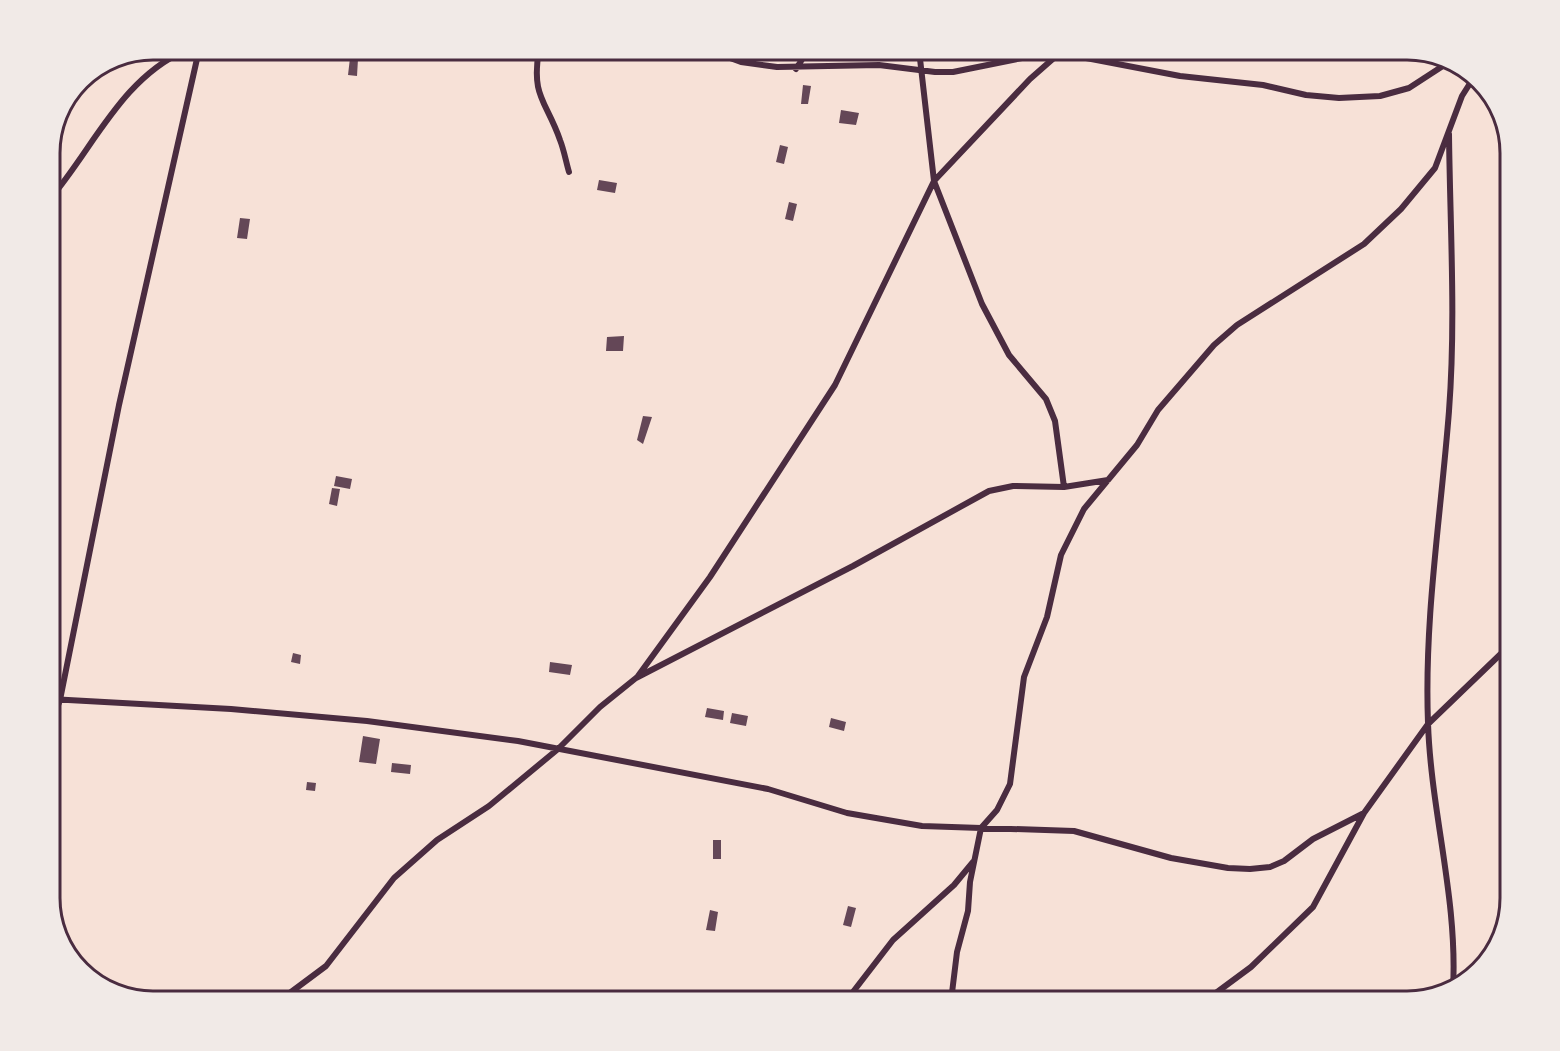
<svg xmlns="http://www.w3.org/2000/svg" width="1560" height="1051" font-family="'Fira Sans',sans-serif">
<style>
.building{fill:#644757}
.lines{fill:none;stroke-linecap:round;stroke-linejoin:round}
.minor{stroke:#4a2c40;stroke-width:6}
.rim{fill:none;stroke:#4a2c40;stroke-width:3}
</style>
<rect width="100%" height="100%" fill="#f7e1d7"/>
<path class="building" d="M350,58L358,59L357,76L348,75Z
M803,85L811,86L808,104H801Z
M841,110L859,113L856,125L839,123Z
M780,145L788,147L784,164L776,162Z
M599,180L617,183L615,193L597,190Z
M789,202L797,204L793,221L785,219Z
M240,218L250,219L247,239L237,238Z
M624,336L623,351H606L607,337Z
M643,416L652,417L643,444L637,440Z
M336,476L352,479L350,489L334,486Z
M332,488L340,489L337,506L329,504Z
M293,653L301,655L300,664L291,662Z
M550,662L572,665L570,675L549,672Z
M707,708L724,711L723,720L705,717Z
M732,713L748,716L746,726L730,723Z
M831,718L846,722L844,731L829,727Z
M363,736L380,739L376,764L359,762Z
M392,763L411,765L410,774L391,772Z
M307,782L316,783L315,791L306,790Z
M713,840H721V859H713Z
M848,906L856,908L851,927L843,925Z
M710,910L718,912L715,931L706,930Z"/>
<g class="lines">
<path class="minor" d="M539,50C531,97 546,100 560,140C564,150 566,162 569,172
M708,50L741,62L777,67L879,65L935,72H953L1032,56L1060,53L1180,76L1263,85L1306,95L1339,98L1380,96L1409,88L1449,62
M737,50L741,62
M919,50L934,181L982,304L1009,355L1046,399L1055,421L1064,487
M796,69L808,50
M1449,134C1450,226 1456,319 1449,411C1441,515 1424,618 1428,723C1431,813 1458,899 1453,989
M50,199C94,147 121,79 186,50
M638,676L710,577L835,385L934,181L1030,79L1063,50
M50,699L231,709L367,721L518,741L768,789L847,813L922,826L1074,831L1171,858L1228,868L1250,869L1270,867L1284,861L1313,839L1364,813
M50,727L60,700L119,405L199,50
M279,1001L326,966L394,878L437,840L489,806L558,749L600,707L636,678L853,566L989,491L1013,486L1064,487L1108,480
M846,1001L893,940L954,885L973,862
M951,1001L957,952L968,911L970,882L981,828L997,810L1010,784L1024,677L1047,617L1061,555L1084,509L1137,445L1158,410L1214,345L1237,325L1364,244L1401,209L1435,168L1462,96L1474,77
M1205,1001L1251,967L1313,907L1364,813L1428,724L1510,645"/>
</g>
<path d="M0 0H1560V1051H0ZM153 60H1407A93 93 0 0 1 1500 153V898A93 93 0 0 1 1407 991H153A93 93 0 0 1 60 898V153A93 93 0 0 1 153 60Z" fill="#f1eae7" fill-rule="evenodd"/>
<path class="rim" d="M153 60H1407A93 93 0 0 1 1500 153V898A93 93 0 0 1 1407 991H153A93 93 0 0 1 60 898V153A93 93 0 0 1 153 60Z"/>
</svg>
